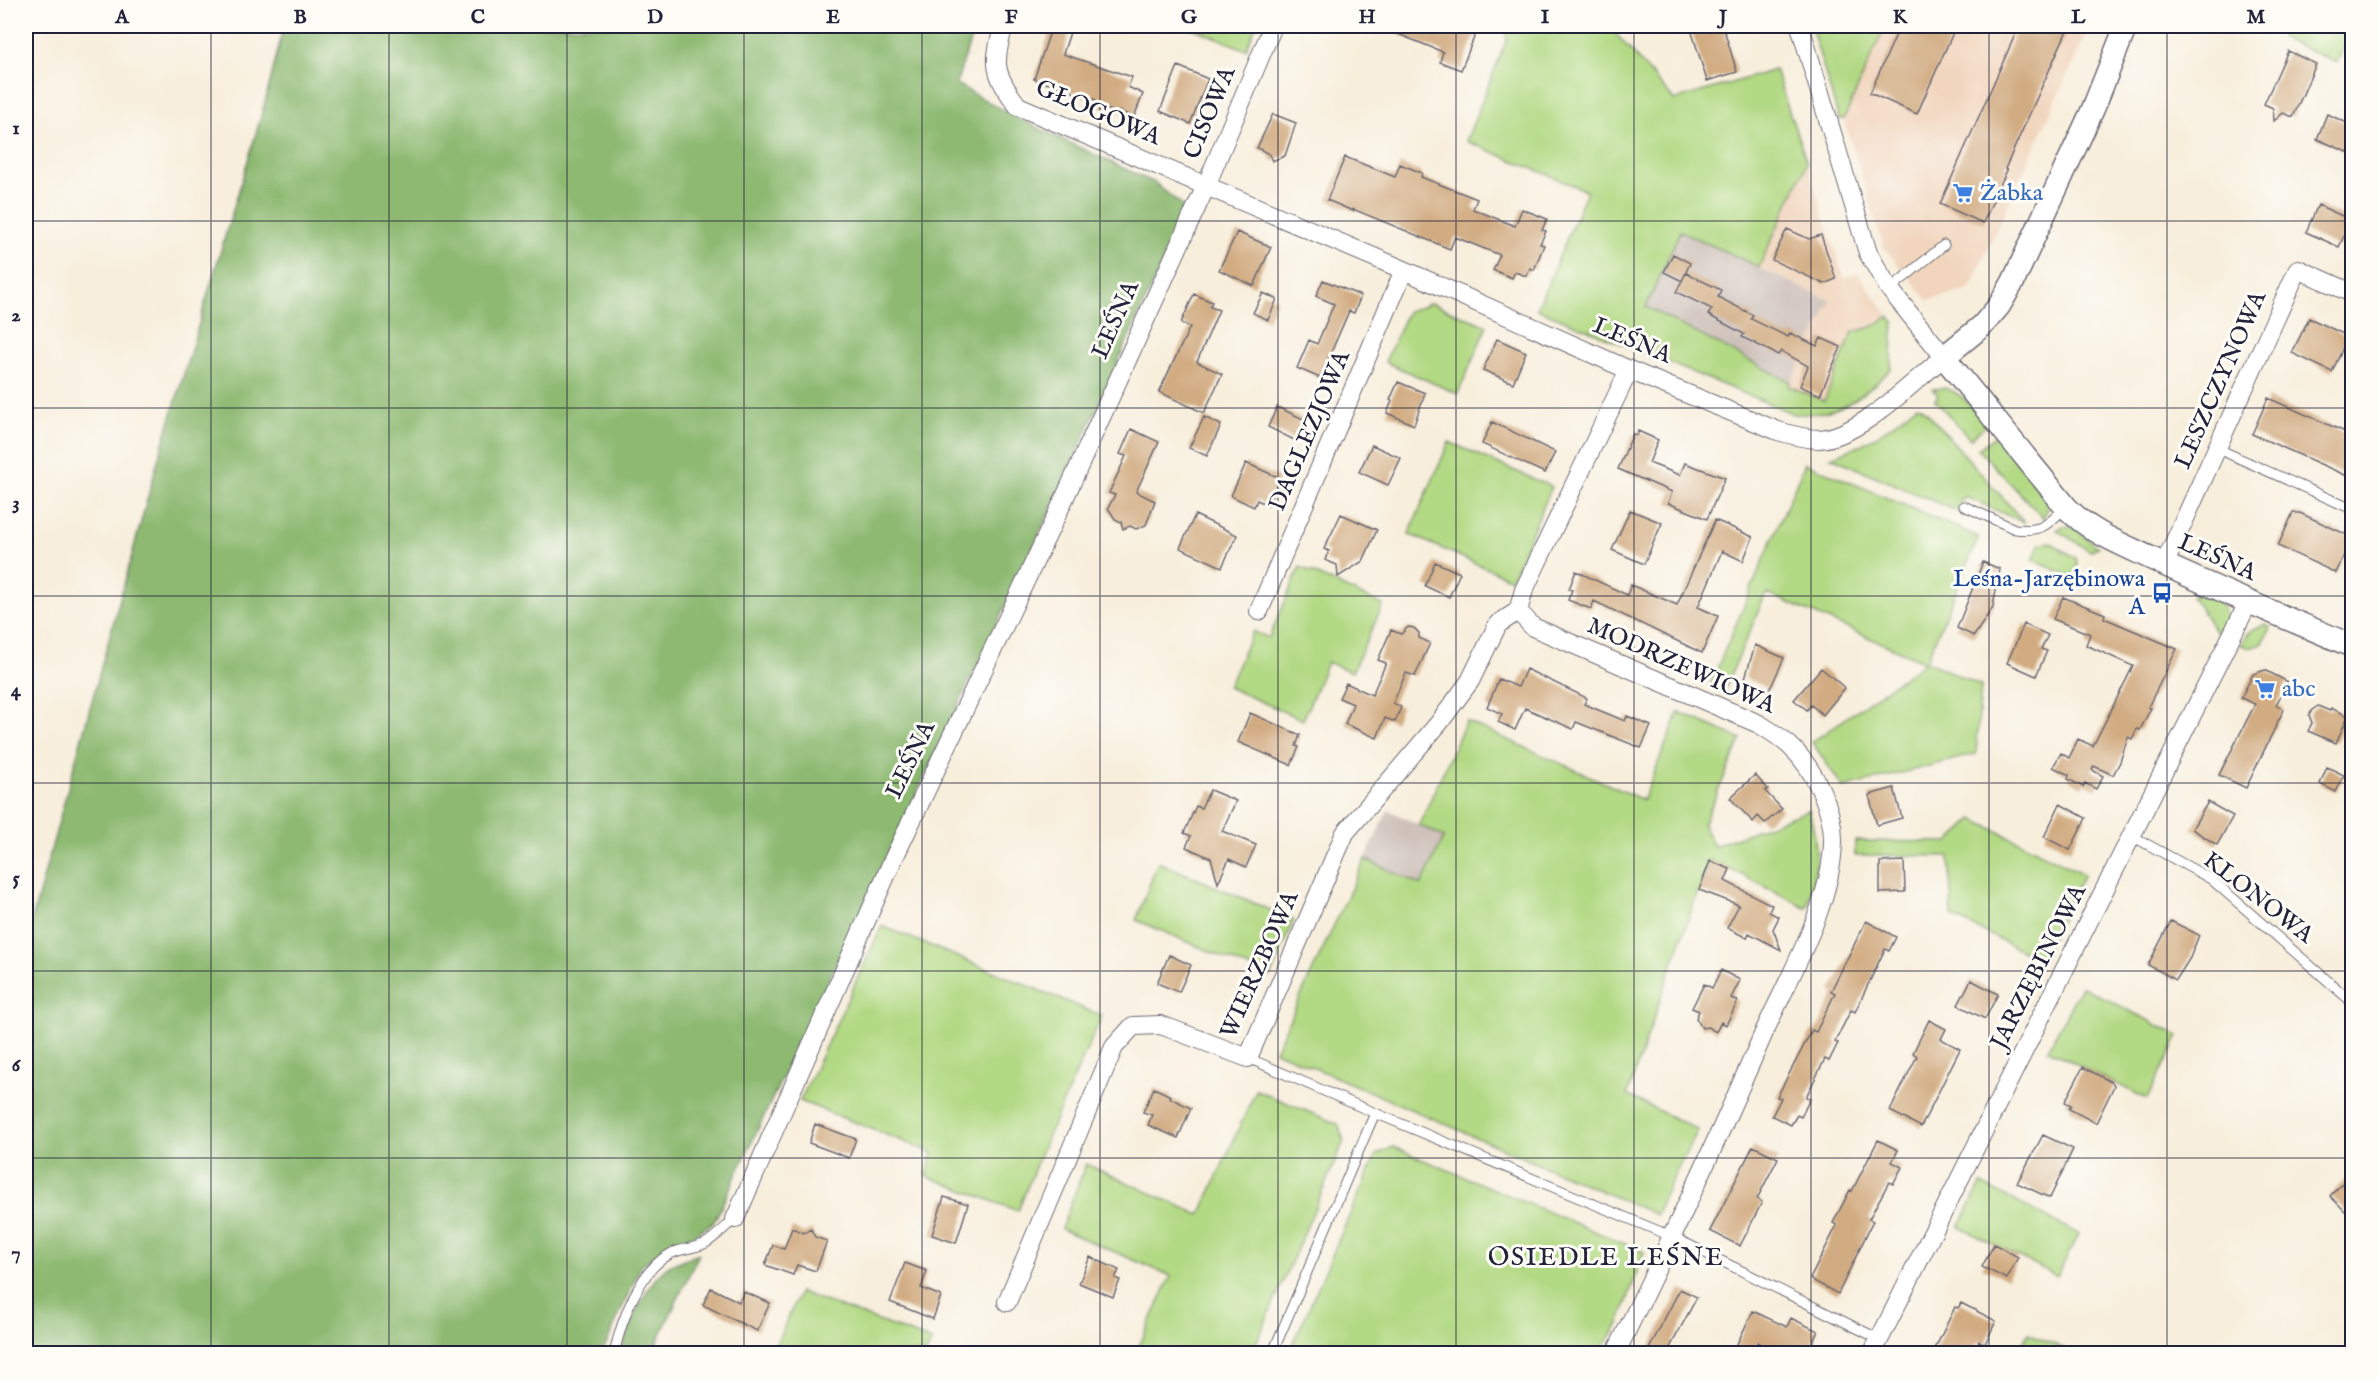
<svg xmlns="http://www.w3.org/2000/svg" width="2378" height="1379" font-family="'IM FELL English',serif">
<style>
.built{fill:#f1d5bd}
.industrial{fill:#cec1ba}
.green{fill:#b2d983;stroke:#6a7e5f;stroke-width:1.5}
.forest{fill:#8db971;stroke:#586e56;stroke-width:1.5}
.building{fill:#d1ab81}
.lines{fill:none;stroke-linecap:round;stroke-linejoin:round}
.service-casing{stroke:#6d6973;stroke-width:11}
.minor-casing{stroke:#6d6973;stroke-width:20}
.tertiary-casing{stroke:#6d6973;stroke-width:25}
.service{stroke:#fff;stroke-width:9}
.minor{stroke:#fff;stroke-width:18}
.tertiary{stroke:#fff;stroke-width:22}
.grid{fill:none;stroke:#22223b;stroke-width:1.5;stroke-opacity:0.55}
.labels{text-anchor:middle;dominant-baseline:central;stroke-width:6;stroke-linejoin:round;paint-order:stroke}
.street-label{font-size:24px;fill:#22223b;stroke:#fdfcf7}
.shop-label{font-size:24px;fill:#366cbe;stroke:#fdfcf7;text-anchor:start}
.transit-label{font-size:24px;fill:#164399;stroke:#fdfcf7;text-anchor:end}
.neighbourhood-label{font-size:26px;letter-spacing:1.5px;fill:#22223b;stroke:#fdfcf7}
.neatline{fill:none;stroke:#22223b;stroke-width:2}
.grid-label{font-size:20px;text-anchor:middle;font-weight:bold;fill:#22223b}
</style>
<rect width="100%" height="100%" fill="#fdfcf7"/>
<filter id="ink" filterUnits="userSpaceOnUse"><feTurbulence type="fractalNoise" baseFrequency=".0167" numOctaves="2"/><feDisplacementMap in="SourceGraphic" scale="12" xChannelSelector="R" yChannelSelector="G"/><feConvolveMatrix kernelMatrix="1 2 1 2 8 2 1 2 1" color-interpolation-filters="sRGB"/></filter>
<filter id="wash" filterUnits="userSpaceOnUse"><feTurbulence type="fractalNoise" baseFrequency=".008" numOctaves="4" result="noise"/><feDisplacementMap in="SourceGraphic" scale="24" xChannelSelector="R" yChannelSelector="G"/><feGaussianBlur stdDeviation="1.35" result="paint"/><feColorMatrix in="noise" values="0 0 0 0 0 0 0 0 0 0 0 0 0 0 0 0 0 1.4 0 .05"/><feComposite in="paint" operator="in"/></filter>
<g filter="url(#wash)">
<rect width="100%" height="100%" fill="#f8eedc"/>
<path class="built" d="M1885,26H2090L1969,290L1928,300L1884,248L1844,119Z
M1807,163L1844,278L1858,273L1889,316L1872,327L1853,332L1824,401L1789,386L1830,301L1759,267Z"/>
<path class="industrial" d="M1680,231L1831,301L1791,382L1646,307Z
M1388,810L1444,837L1421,885L1365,859Z"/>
<path class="green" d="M1188,26H1256L1246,50Z
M1503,26H1609L1674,100L1775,70L1807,163L1759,267L1680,231L1646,307L1791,382L1789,386L1824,401L1853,332L1872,327L1889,316L1894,322L1891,369C1861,398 1838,417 1794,414L1537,309L1587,191L1466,141L1507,39Z
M1811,26H1885L1844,119H1839Z
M2285,26H2352V28L2337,63L2280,37Z
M1431,303L1487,326L1458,394L1385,362L1407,312Z
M1945,388C1965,395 1974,409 1986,425L1970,439L1935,400L1938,395L1933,389Z
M1917,405L1922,407L2025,523L1964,496L1956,511L1831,457C1871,443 1885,431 1917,405Z
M1996,435L2047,499L2049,506L2043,518L1978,449Z
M1449,442L1552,487L1511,579L1409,534Z
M1805,463L1979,537L1926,661L1981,686L1976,754L1843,788L1812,742L1925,662L1766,593L1724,691L1710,685Z
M2063,526L2073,527L2098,547L2090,551L2057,530Z
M2050,542L2076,558L2078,565L2072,577L2033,560L2039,545Z
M1300,567L1383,605L1352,672L1327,662L1303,720L1228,687L1253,631L1269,638Z
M2195,595C2223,598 2233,611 2221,637C2208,626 2204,609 2191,597Z
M2265,624L2270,627L2263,643L2248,647L2241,645C2246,633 2252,629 2265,624Z
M1679,712L1741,739L1703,825L1714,846L1809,810C1820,852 1818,867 1807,908L1730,869L1709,860L1627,1095L1698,1130L1662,1200L1657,1215L1275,1051L1365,859L1421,885L1444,837L1419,825L1466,721L1643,800Z
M1973,819L2084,874L2041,960L1952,916L1949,856L1855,855V841L1949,842Z
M1158,862L1294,920L1270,977L1136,920Z
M882,926L1102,1016L1043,1147L1018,1211L926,1176L933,1153L800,1101Z
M2081,986L2179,1036L2147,1099L2048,1050Z
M1256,1090L1338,1124L1344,1141L1252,1353H1136L1171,1276L1061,1229L1086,1164L1200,1215Z
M1393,1147L1644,1252L1619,1324L1600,1353H1289L1376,1155Z
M1981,1184L2079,1234L2057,1276L1959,1227Z
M800,1292L932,1341L926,1353H772Z
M2028,1333L2074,1353H2018Z"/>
<path class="forest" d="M284,26H975L956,84L1019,119L1155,183L1186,209L1073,462L714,1222L692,1236L670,1244L641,1266L602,1353L26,1354V941L158,460L263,110Z
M699,1254L652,1353H619C632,1326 641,1290 664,1270C672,1262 688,1259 699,1254Z"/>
<g id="blocks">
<path class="building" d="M1052,26H1072L1063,54L1132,77L1128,87L1143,94L1134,117L1118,111L1117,113L1094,104L1096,100L1034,79Z
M1378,26H1465L1477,30L1461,70L1440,62L1443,52Z
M1690,26H1723L1737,72L1707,81Z
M1900,26H1956L1917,114L1870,93Z
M2019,26H2069L2005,169L2007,170L1983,223L1940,204Z
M2288,51L2316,64L2293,117L2283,113L2274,121L2273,108L2264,104Z
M1178,66L1208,79L1190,124L1160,111Z
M1273,114L1296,123L1285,156L1272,161L1269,154L1257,148Z
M2327,114L2352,125V154L2317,139Z
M1345,157L1395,177L1400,164L1422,173L1421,177L1477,199L1473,209L1515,226L1522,209L1547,219L1542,230L1546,231L1540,244L1544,245L1534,270L1530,268L1526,276L1515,272L1512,278L1493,270L1500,255L1455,237L1450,249L1353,209V211L1327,200Z
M2318,205L2351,220L2339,247L2306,232Z
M1787,229L1809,239L1821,235L1836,279L1824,284L1772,260Z
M1237,232L1271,247L1254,286L1219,270Z
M1673,254L1690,263L1682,281L1664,272Z
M1686,273L1721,290L1718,297L1753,315L1751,319L1788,337L1790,333L1817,346L1821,338L1841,347L1820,395L1800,386L1808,366L1781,351L1778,355L1742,337L1744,334L1708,315L1712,309L1676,292Z
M1323,280L1361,296L1354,313L1349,311L1320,378L1297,368L1309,340L1317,344L1334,304L1316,296Z
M1263,293L1277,299L1268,320L1253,313Z
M1194,294L1212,302L1210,307L1219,310L1197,362L1222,374L1204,413L1159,392L1190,327L1181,323Z
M2309,318L2348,336L2332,372L2292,353Z
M1497,339L1526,352L1513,383L1483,370Z
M1398,382L1425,393L1414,425L1387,413L1392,401L1390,400Z
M2268,398L2352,435V478L2252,434Z
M1277,407L1306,420L1296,441L1268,427Z
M1204,417L1221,425L1207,456L1189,448Z
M1492,422L1555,452L1545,473L1482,444Z
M1131,429L1159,442L1136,492L1155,501L1146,525L1136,529L1130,526L1123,529L1121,522L1115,519L1108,508L1115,495L1109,493L1126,456L1120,454Z
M1638,431L1658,440L1649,463L1680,475L1685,463L1725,478L1707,519L1668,503L1672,492L1618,469L1633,434L1637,435Z
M1372,445L1401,458L1388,485L1359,472Z
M1246,463L1280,478L1268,505L1257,500L1254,507L1231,496Z
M1630,510L1662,523L1644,564L1612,550Z
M2293,513H2300L2352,537L2336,573L2278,546Z
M1341,514L1377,530L1363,561L1338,577L1337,565L1325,560L1329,551L1324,549Z
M1195,515L1237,535L1222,567L1180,548Z
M1715,520L1753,537L1743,561L1722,551L1698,607L1718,616L1702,653L1594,601L1591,609L1568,600L1572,590L1569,589L1576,571L1627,595L1631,585L1677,605Z
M1435,562L1460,573L1449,597L1425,586Z
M1983,562L2000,569L1993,607L1974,636L1957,628Z
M2063,597L2105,614L2104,618L2177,649L2148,707L2151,708L2140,730L2137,729L2132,739L2128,737L2120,762L2113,775L2094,766L2092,770L2103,776L2096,789L2085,783L2083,787L2068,779L2069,775L2053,767L2061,753L2069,758L2078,739L2093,746L2133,666L2086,645L2090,634L2053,619Z
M2024,624L2048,635L2041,649L2047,651L2036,676L2007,663Z
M1408,627L1414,628L1419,633V638L1430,643L1415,676L1406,673L1393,703L1401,707L1395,722L1385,718L1377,738L1345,724L1353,704L1339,698L1346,683L1372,695L1386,663L1378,660L1391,630L1401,634Z
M1755,645L1784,658L1770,689L1745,678Z
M1821,668L1845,688L1823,715L1811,705L1807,710L1794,700Z
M1526,669L1587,698L1584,704L1625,721L1627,716L1651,726L1641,748L1576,722L1573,729L1525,708L1515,730L1498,722L1502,714L1487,707L1499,679L1518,687Z
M2265,670L2288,682L2276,705L2284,709L2246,788L2219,775L2255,704L2241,698L2253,674Z
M2318,706L2330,711L2331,708L2348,716L2336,743L2308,731L2312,723L2309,715L2312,710Z
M1250,713L1300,735L1296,746L1299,747L1291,765L1238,742Z
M2327,767L2344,775L2336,792L2320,784Z
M1755,775L1768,789L1765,791L1782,809L1765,823L1758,816L1753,822L1730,798Z
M1894,788L1902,818L1877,825L1869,795Z
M1210,790L1236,801L1222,831L1256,845L1246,867L1229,859L1218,883L1211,858L1186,847L1191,836L1184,833L1196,806L1201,808Z
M2208,802L2233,816L2217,845L2192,829Z
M2060,804L2086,818L2070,850L2044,837Z
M1710,861L1730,869L1725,881L1772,905L1769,912L1779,917L1773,929L1781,950L1749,933L1747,938L1727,928L1739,905L1699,890Z
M1904,861L1905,892L1880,893V862Z
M1866,921L1896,937L1889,951L1885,949L1855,1012L1851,1010L1835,1042L1838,1043L1829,1061L1825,1059L1806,1097L1810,1099L1801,1117L1797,1115L1791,1125L1772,1116L1781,1098L1777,1097L1812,1030L1816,1032L1835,993L1831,991Z
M2171,921L2199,935L2190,958L2176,980L2148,965Z
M1169,955L1191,965L1179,992L1157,983Z
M1721,970L1740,980L1731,998L1738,1001L1726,1025L1721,1022L1716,1032L1708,1027L1702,1028L1696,1018L1699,1011L1692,1008L1704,984L1712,988Z
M1971,980L1998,994L1985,1019L1958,1005Z
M1929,1020L1946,1029L1941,1039L1960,1049L1921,1127L1890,1111L1917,1056L1913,1053Z
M2083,1067L2113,1083L2114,1086L2096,1123L2069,1109L2071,1105L2065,1102Z
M1154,1088L1171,1096L1170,1098L1191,1108L1178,1138L1148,1125L1152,1115L1143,1112Z
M815,1124L856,1139L849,1158L809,1143Z
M2043,1135L2073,1149L2050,1198L2017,1183Z
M1878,1140L1898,1150L1892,1162L1902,1167L1893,1184L1889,1182L1869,1219L1873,1221L1838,1294L1810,1279L1837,1225L1833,1223L1850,1190L1852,1191Z
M1753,1146L1778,1158L1757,1199L1762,1202L1740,1246L1710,1231Z
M2352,1173V1218L2330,1196Z
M944,1197L968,1204L956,1243L932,1235Z
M792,1228L804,1233L811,1229L815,1237L827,1241L816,1271L797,1265L793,1275L765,1265L773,1245L784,1249Z
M1994,1244L2018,1257L2007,1279L1982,1267Z
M1090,1257L1119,1270L1115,1278L1120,1280L1113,1297L1079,1283Z
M905,1263L927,1271L921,1288L941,1296L933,1319L890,1302Z
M711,1288L739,1302L744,1292L770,1303L757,1331L703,1305Z
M1680,1289L1697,1297L1667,1353H1647Z
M1961,1303L1996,1321L1985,1344L1979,1341L1972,1353H1933L1955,1307L1958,1308Z
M1753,1311L1787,1327L1791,1318L1818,1331L1807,1353H1779L1758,1342L1752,1353H1745L1735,1348Z"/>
</g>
</g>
<g filter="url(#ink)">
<use href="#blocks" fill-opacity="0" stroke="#6d6973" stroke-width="1.5"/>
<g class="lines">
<g class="service-casing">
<path id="service" d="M1890,289L1944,245
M2216,448L2352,509
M1964,506L2015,529C2043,532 2047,525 2066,507
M2132,836L2211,879L2352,1002
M1248,1058L1375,1113L1673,1237L1879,1339
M614,1354C621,1322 639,1270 670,1254C681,1248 695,1249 706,1243C716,1237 725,1227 735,1219
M1272,1354L1375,1113"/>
</g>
<g class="minor-casing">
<path id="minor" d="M1004,26C992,64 994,74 1018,106L1404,270L1629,370L1778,431C1792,435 1805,439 1819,439C1860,437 1912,382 1944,357L1888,287L1868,253L1800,26
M2164,565L2298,269L2352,293
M1259,611L1404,270
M1518,611L1533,627L1759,724C1769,730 1780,737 1789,745C1813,767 1834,809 1833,842C1832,902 1791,974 1766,1028C1718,1138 1669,1246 1615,1354
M1518,611L1524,590L1629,370
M735,1219L892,862L1060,508L1206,186L1273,26
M1007,1302L1114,1047L1133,1026L1161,1025L1248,1058L1345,833L1439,723L1470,681L1498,624L1518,611
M1872,1354L2249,601"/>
</g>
<g class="tertiary-casing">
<path id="tertiary" d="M2126,26L2093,109L2013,282L1999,306L1982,326L1944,357L2066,507C2090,533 2124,545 2155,560C2220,591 2287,618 2352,646"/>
</g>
<use href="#service" class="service"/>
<use href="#minor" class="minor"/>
<use href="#tertiary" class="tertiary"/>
</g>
</g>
<path class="grid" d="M211,26V1354M389,26V1354M567,26V1354M744,26V1354M922,26V1354M1100,26V1354M1278,26V1354M1456,26V1354M1634,26V1354M1811,26V1354M1989,26V1354M2167,26V1354M26,221H2352M26,408H2352M26,596H2352M26,783H2352M26,971H2352M26,1158H2352"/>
<defs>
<g id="supermarket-bare" transform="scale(1.62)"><path d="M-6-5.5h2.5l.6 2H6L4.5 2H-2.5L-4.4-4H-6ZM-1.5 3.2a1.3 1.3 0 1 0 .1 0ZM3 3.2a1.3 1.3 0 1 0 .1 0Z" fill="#3f7fe0" stroke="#fdfcf7" stroke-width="2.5" paint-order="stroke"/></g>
<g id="bus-bare" transform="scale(1.62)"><path d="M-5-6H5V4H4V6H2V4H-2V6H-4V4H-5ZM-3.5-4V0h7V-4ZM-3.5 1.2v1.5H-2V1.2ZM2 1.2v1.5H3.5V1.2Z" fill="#1a4fb4" stroke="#fdfcf7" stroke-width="2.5" paint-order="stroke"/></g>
</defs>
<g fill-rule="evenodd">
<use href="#supermarket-bare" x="1963" y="193"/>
<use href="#bus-bare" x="2162" y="593"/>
<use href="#supermarket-bare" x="2265" y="689"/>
</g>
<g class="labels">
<g class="street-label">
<text transform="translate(1098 113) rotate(23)">GŁOGOWA</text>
<text transform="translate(1210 113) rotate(-67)">CISOWA</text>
<text transform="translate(1116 320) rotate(-66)">LEŚNA</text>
<text transform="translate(1632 341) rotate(23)">LEŚNA</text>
<text transform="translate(2221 380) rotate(-66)">LESZCZYNOWA</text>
<text transform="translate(1310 431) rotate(-67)">DAGLEZJOWA</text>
<text transform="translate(2217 558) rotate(24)">LEŚNA</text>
<text transform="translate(1681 666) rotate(24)">MODRZEWIOWA</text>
<text transform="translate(911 760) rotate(-64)">LEŚNA</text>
<text transform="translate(2258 898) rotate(38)">KLONOWA</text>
<text transform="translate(1260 965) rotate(-66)">WIERZBOWA</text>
<text transform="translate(2039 967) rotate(-63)">JARZĘBINOWA</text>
</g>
<g class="shop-label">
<text x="1980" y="193">Żabka</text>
<text x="2282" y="689">abc</text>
</g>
<g class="transit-label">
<text x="2145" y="579">Leśna-Jarzębinowa<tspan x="2145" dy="28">A</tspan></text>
</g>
<g class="neighbourhood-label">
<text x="1606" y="1257">OSIEDLE LEŚNE</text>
</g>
</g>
<rect width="2378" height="1379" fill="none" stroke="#fdfcf7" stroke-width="66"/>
<rect x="33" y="33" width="2312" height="1313" class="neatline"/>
<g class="grid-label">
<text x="122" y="23">A</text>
<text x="300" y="23">B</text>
<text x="478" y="23">C</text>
<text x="655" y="23">D</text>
<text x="833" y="23">E</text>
<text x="1011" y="23">F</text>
<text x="1189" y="23">G</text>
<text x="1367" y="23">H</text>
<text x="1545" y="23">I</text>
<text x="1723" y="23">J</text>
<text x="1900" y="23">K</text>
<text x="2078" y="23">L</text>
<text x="2256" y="23">M</text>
<text x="16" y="134">1</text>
<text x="16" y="321">2</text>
<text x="16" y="509">3</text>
<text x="16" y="696">4</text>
<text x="16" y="884">5</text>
<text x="16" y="1071">6</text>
<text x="16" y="1259">7</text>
</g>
</svg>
